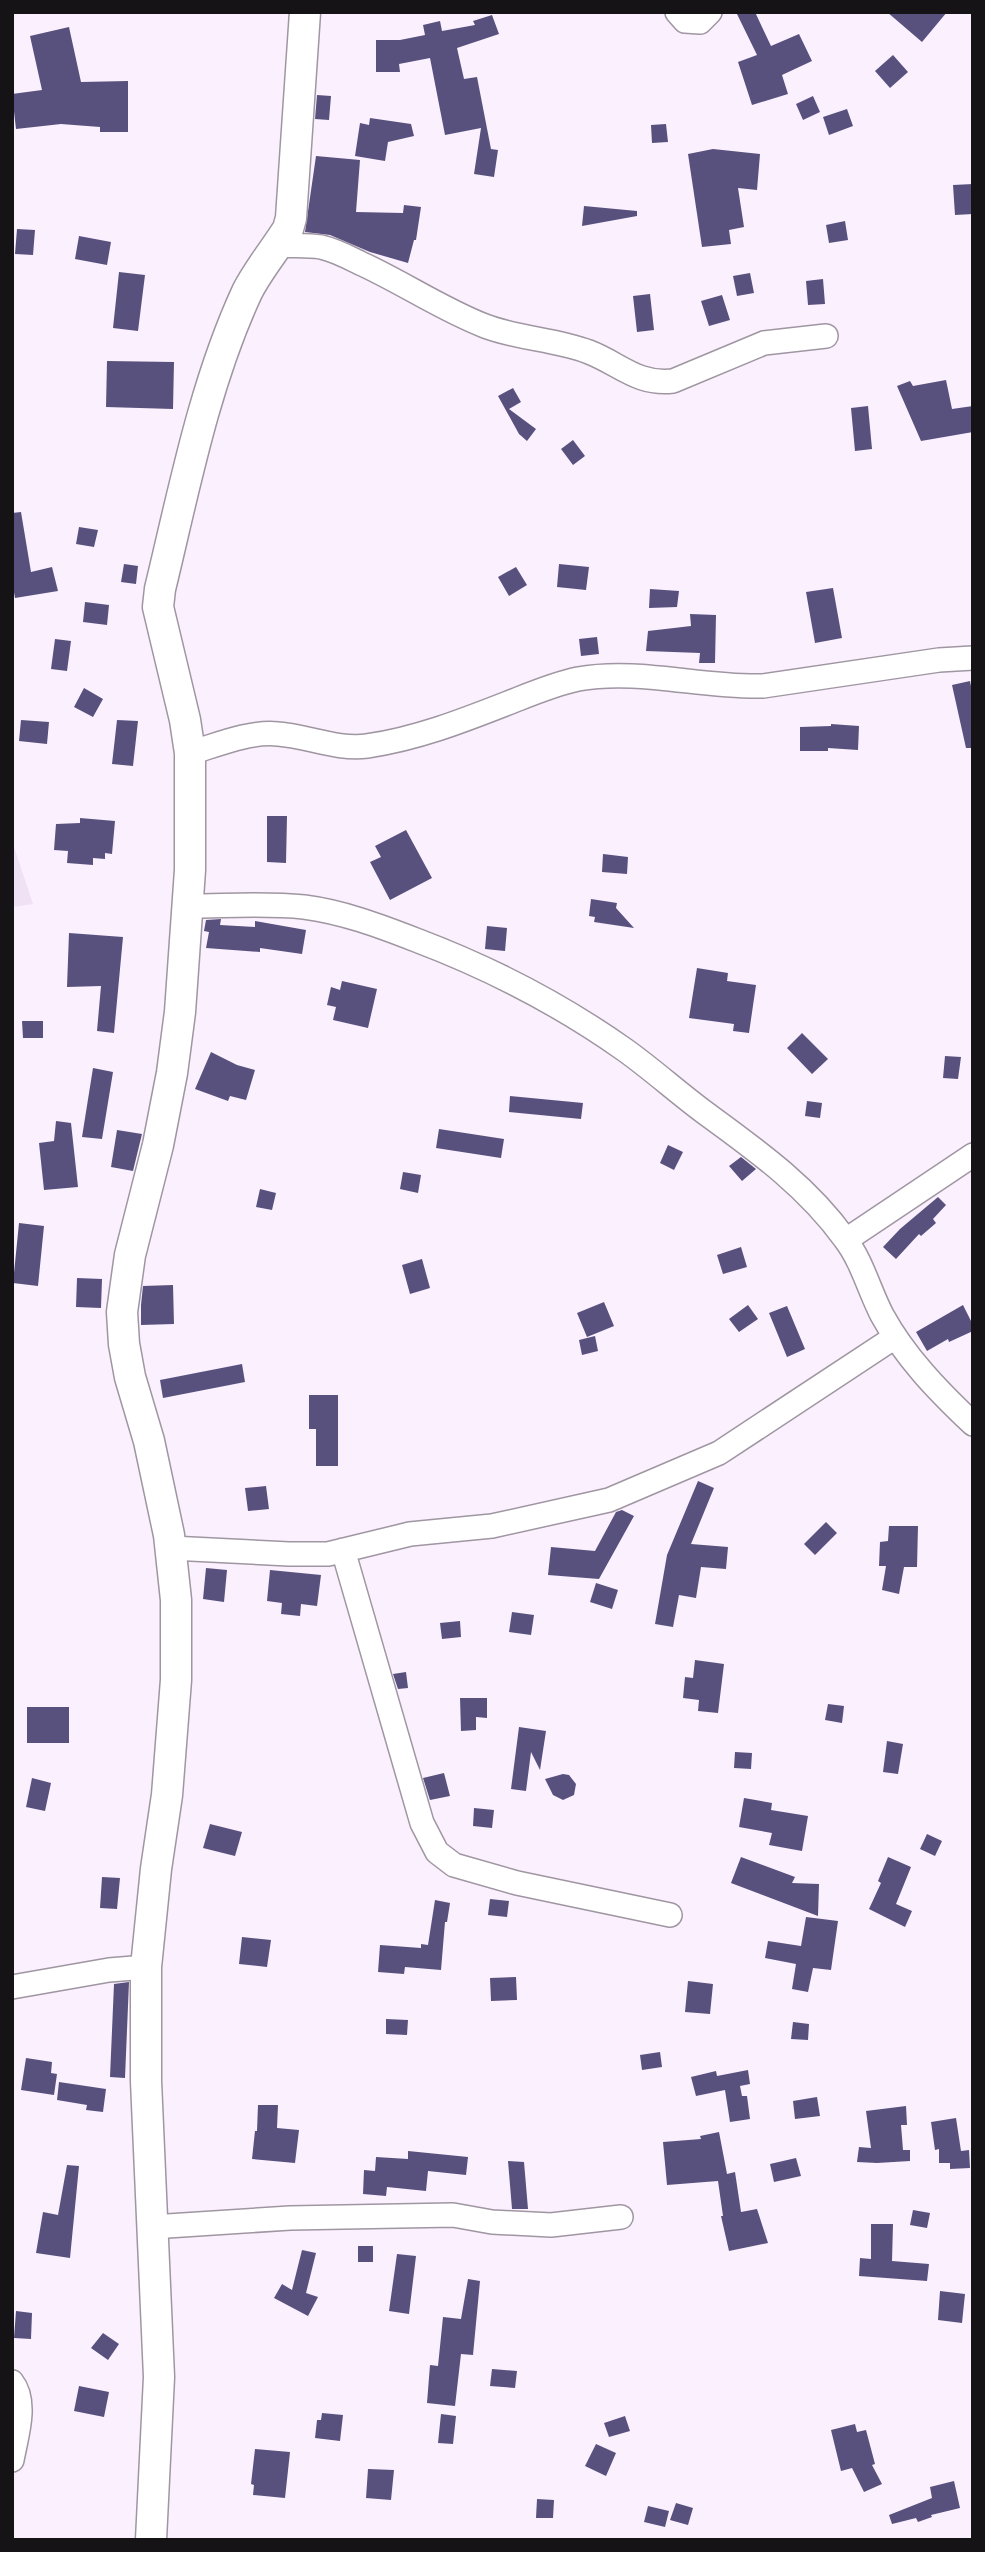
<svg xmlns="http://www.w3.org/2000/svg" width="985" height="2552" font-family="Inter,sans-serif">
<style>
.built{fill:#f0e1f4}
.building{fill:#58517e}
.lines{fill:none;stroke-linecap:round;stroke-linejoin:round}
.minor-casing{stroke:#9f96a2;stroke-width:26}
.tertiary-casing{stroke:#9f96a2;stroke-width:33}
.minor{stroke:#fff;stroke-width:23}
.tertiary{stroke:#fff;stroke-width:30}
</style>
<rect width="100%" height="100%" fill="#fbf0fe"/>
<path class="built" d="M12,841L33,904L12,907Z"/>
<path class="building" d="M736,12H755L771,46L799,34L812,61L782,75L788,94L752,105L738,62L757,55Z
M887,12H947L922,42Z
M492,15L499,34L457,48L464,79L477,77L491,149L498,150L494,177L474,174L481,128L445,135L430,58L399,64L400,72H376V40H400L425,35L423,25L440,21L442,31L475,25L473,21Z
M69,27L81,82L128,81V132H100V127L61,124L16,129L12,94L42,90L30,36Z
M893,55L908,72L890,88L875,71Z
M317,95L331,96L329,120L315,119Z
M813,96L820,112L803,120L796,104Z
M847,109L853,126L829,135L823,117Z
M370,118L411,124L414,136L388,142L385,161L355,156L360,123L369,125Z
M666,124L668,142L652,143L651,125Z
M713,149L760,154L757,190L738,188L744,227L729,230L731,244L702,247L688,154Z
M316,156L360,160L356,212L403,213L404,205L421,207L416,240H414L408,263L370,252L330,235L305,232Z
M973,184V214L955,215L953,185Z
M584,206L637,211V216L582,226Z
M845,221L848,240L829,243L826,225Z
M17,229L35,230L33,255L15,254Z
M79,236L111,242L107,265L75,259Z
M119,272L145,275L138,331L113,328Z
M750,273L754,293L737,296L733,276Z
M823,279L825,304L808,305L806,281Z
M650,294L654,330L637,332L633,296Z
M722,295L730,320L709,326L701,301Z
M107,361L174,362L173,409L106,407Z
M946,380L952,409L973,406V432L921,441L897,386L910,381L913,386Z
M513,388L521,402L509,409L536,429L527,441L519,434L498,396Z
M868,406L872,449L855,451L851,408Z
M573,440L585,456L573,465L561,449Z
M21,512L31,572L52,567L58,591L15,598L12,581V513Z
M79,527L98,530L94,547L76,544Z
M124,564L138,566L136,584L121,582Z
M559,564L589,567L586,590L557,587Z
M516,567L527,585L509,596L498,577Z
M833,588L842,638L815,643L806,592Z
M650,589L679,591L677,607L649,608Z
M85,602L109,605L107,625L83,622Z
M690,614L716,615L715,663H699L700,653L646,651L648,631L691,626Z
M597,637L599,654L581,656L579,639Z
M55,639L71,641L67,671L51,669Z
M970,681L973,696V748H966L952,685Z
M84,688L103,699L93,717L74,707Z
M21,720L49,722L47,744L19,741Z
M117,720L138,721L133,766L112,764Z
M831,724L859,726L858,750L828,748V751H800V727L831,726Z
M267,816H287L286,863L267,862Z
M80,818L115,821L112,854L105,853V859L93,858V865L67,863L68,851L54,850L56,824L80,823Z
M406,830L432,878L390,900L370,862L381,857L375,846Z
M603,854L628,857L627,874L602,872Z
M591,899L617,903L616,908L634,928L594,922L595,917L589,916Z
M221,919L220,925L255,927V921L306,930L302,954L260,948V952L206,948L209,932L204,931L206,920Z
M487,926L507,928L505,951L485,949Z
M69,933L123,937L114,1033L97,1031L101,986L67,987Z
M697,968L728,973L727,981L756,985L749,1033L733,1031L734,1024L689,1018Z
M342,981L377,989L368,1028L333,1020L336,1007L327,1005L331,987L340,990Z
M22,1021H43V1038H23Z
M802,1033L828,1059L812,1074L787,1048Z
M211,1052L237,1065L255,1070L246,1100L230,1096L228,1101L195,1089Z
M945,1056L961,1057L958,1079L943,1078Z
M93,1068L113,1072L102,1139L82,1137Z
M510,1096L583,1103L581,1119L509,1112Z
M807,1101L822,1103L820,1118L805,1116Z
M56,1121L71,1123L78,1187L44,1190L39,1143L54,1141Z
M439,1129L504,1139L501,1158L436,1148Z
M117,1130L142,1134L133,1171L111,1167Z
M668,1145L683,1152L674,1170L660,1163Z
M741,1157L756,1169L742,1181L729,1166Z
M403,1172L421,1175L418,1193L400,1189Z
M260,1189L276,1193L272,1210L256,1207Z
M938,1197L946,1205L933,1219L936,1223L921,1236L919,1234L896,1259L883,1247L900,1229Z
M19,1223L44,1226L38,1286L13,1283Z
M741,1247L747,1267L723,1274L717,1255Z
M422,1259L430,1288L410,1294L402,1265Z
M77,1278L102,1279L101,1308L76,1307Z
M173,1285L174,1324L141,1325V1305L143,1286Z
M604,1302L614,1326L587,1337L577,1313Z
M748,1305L758,1319L739,1332L729,1319Z
M963,1305L973,1325V1331L949,1342L948,1339L927,1351L916,1332Z
M787,1306L805,1349L787,1357L769,1313Z
M595,1336L598,1351L582,1355L579,1340Z
M242,1364L245,1382L163,1398L160,1380Z
M309,1395H338V1466H316V1429H309Z
M698,1481L714,1488L691,1544L728,1547L726,1569L701,1567L696,1598L679,1595L673,1627L655,1624L667,1555Z
M266,1486L269,1509L248,1511L245,1488Z
M622,1510L634,1516L599,1579L548,1575L551,1547L595,1551L616,1512Z
M826,1522L837,1533L815,1555L804,1544Z
M889,1526H918L917,1567H904L899,1594L882,1590L886,1566H879L880,1542L888,1541Z
M206,1568L227,1570L224,1602L203,1599Z
M270,1570L321,1575L317,1606L301,1604L300,1616L281,1614L282,1603L267,1601Z
M596,1583L618,1590L612,1609L590,1602Z
M512,1612L534,1615L531,1635L509,1632Z
M460,1621L461,1637L442,1639L440,1623Z
M695,1660L724,1664L718,1713L698,1711L699,1700L683,1698L685,1677L693,1678Z
M406,1672L408,1688L398,1689L393,1674Z
M460,1698H487V1718L476,1717V1730L461,1731Z
M828,1704L844,1706L842,1723L825,1720Z
M27,1707H69V1743H27Z
M519,1727L546,1731L540,1770L531,1752L526,1791L511,1789Z
M887,1741L903,1744L898,1774L883,1772Z
M735,1752L752,1753L751,1769L734,1768Z
M444,1773L450,1796L430,1800L423,1778Z
M563,1774L569,1775L576,1784L574,1795L563,1800L553,1795L545,1779Z
M32,1778L51,1783L45,1811L26,1807Z
M744,1798L772,1803L771,1810L808,1816L802,1851L769,1845L772,1833L739,1827Z
M474,1808L494,1810L492,1828L473,1826Z
M210,1824L242,1832L235,1856L203,1848Z
M927,1834L942,1841L935,1856L920,1849Z
M741,1857L795,1877L792,1883L819,1884L818,1916L731,1883Z
M888,1857L911,1867L896,1904L912,1911L905,1927L869,1909L881,1883L878,1881Z
M102,1877L120,1878L117,1909L100,1908Z
M490,1899L509,1901L507,1917L488,1915Z
M435,1900L450,1903L447,1922H445L441,1970L405,1967L404,1974L378,1972L380,1945L421,1948V1944L428,1945Z
M806,1917L838,1921L831,1970L813,1968L808,1992L792,1989L796,1964L765,1958L768,1941L801,1946Z
M242,1937L271,1940L267,1967L239,1964Z
M516,1977L517,2000L491,2001L490,1978Z
M688,1981L713,1984L710,2014L685,2012Z
M129,1982L125,2078L110,2077L114,1984Z
M386,2019L408,2020L407,2035L386,2034Z
M793,2022L809,2024L808,2040L791,2039Z
M660,2052L662,2067L642,2070L640,2055Z
M26,2058L52,2062L51,2073L57,2074L54,2095L21,2090Z
M748,2070L750,2084L740,2086L742,2096H747L750,2119L730,2122L725,2090L696,2096L691,2077L716,2071L717,2076Z
M59,2082L106,2089L103,2112L86,2110L87,2105L57,2100Z
M817,2097L820,2116L795,2119L793,2101Z
M258,2105H278L277,2128L299,2130L295,2163L252,2159L255,2131H257Z
M906,2106L907,2125H901L903,2150H910V2161L877,2163L857,2162L859,2147L871,2148L866,2111Z
M956,2118L961,2151L969,2150L970,2168L950,2169V2163H939V2149L935,2150L931,2122Z
M719,2132L727,2174L735,2172L741,2212L757,2209L768,2243L729,2251L721,2216H723L718,2181L667,2185L663,2142L701,2139L700,2136Z
M408,2151L468,2157L466,2175L428,2171L426,2191L387,2187L386,2196L363,2194L364,2170L375,2171L376,2157L408,2159Z
M796,2158L801,2176L774,2182L770,2164Z
M508,2161L524,2162L528,2209H512Z
M67,2165L79,2166L70,2258L36,2253L43,2212L58,2215Z
M913,2210L930,2213L927,2228L910,2225Z
M871,2224H893L892,2261L929,2264L927,2281L859,2276L860,2258L871,2259Z
M358,2246H373V2262H358Z
M302,2250L316,2253L306,2293L318,2297L308,2316L274,2298L282,2284L292,2290Z
M397,2254L416,2256L409,2314L389,2311Z
M468,2279L480,2281L473,2355L461,2354L455,2406L427,2403L430,2365L438,2366L443,2317L461,2319Z
M940,2291L965,2294L962,2323L938,2320Z
M16,2311L32,2313L31,2339L14,2338Z
M103,2333L119,2344L108,2360L91,2348Z
M492,2369L517,2371L515,2388L490,2386Z
M79,2386L109,2392L104,2417L74,2411Z
M322,2413L343,2415L340,2441L315,2438L317,2420H321Z
M441,2414L456,2416L453,2444L438,2443Z
M625,2416L630,2431L609,2437L604,2423Z
M855,2424L857,2432L866,2430L875,2464L872,2465L882,2484L864,2492L852,2468L841,2471L831,2430Z
M596,2444L616,2453L606,2476L585,2466Z
M255,2449L290,2452L285,2498L253,2495L254,2485L251,2484Z
M368,2469L394,2470L391,2500L366,2498Z
M954,2481L960,2508L931,2515L932,2517L918,2522L916,2518L892,2524L889,2515L932,2498L930,2487Z
M537,2499L554,2500L553,2518H536Z
M676,2503L693,2508L688,2525L670,2520Z
M648,2506L669,2511L665,2527L644,2522Z"/>
<g class="lines">
<g class="minor-casing">
<path id="minor" d="M677,12L685,21L700,22L710,12
M278,245C292,246 307,245 321,247C335,250 348,257 360,263C402,282 443,310 485,326C519,339 555,339 589,352C620,364 637,385 673,381L764,343L826,336
M190,753C217,745 249,731 278,734C307,736 337,750 367,746C416,739 462,721 508,703C531,694 554,684 578,679C639,668 702,688 763,686L939,660L973,658
M188,906C226,906 266,903 304,907C343,912 380,926 416,940C490,968 560,1004 625,1050C653,1070 677,1092 704,1112C756,1150 807,1186 845,1239C862,1261 869,1290 882,1315C905,1357 938,1391 973,1424
M846,1240L973,1155
M171,1548L289,1554H328L410,1534L492,1526L609,1500L719,1453L895,1337
M343,1550L422,1823L437,1852L454,1865L517,1883L670,1915
M12,1987L109,1970L146,1967
M152,2227L290,2218L453,2215L492,2222L551,2225L621,2217
M12,2382C28,2402 16,2438 12,2460"/>
</g>
<g class="tertiary-casing">
<path id="tertiary" d="M151,2540L159,2377L146,2081V1967L156,1869L167,1795L176,1680V1600L169,1535L149,1441L130,1377L124,1344L122,1312L130,1255L158,1145L172,1073L180,1012L190,870V753L185,720L158,607L160,589C184,490 204,385 247,292C258,270 275,250 288,229L291,218L305,12"/>
</g>
<use href="#minor" class="minor"/>
<use href="#tertiary" class="tertiary"/>
</g>
<rect width="985" height="2552" fill="none" stroke="#161317" stroke-width="28"/>
</svg>
